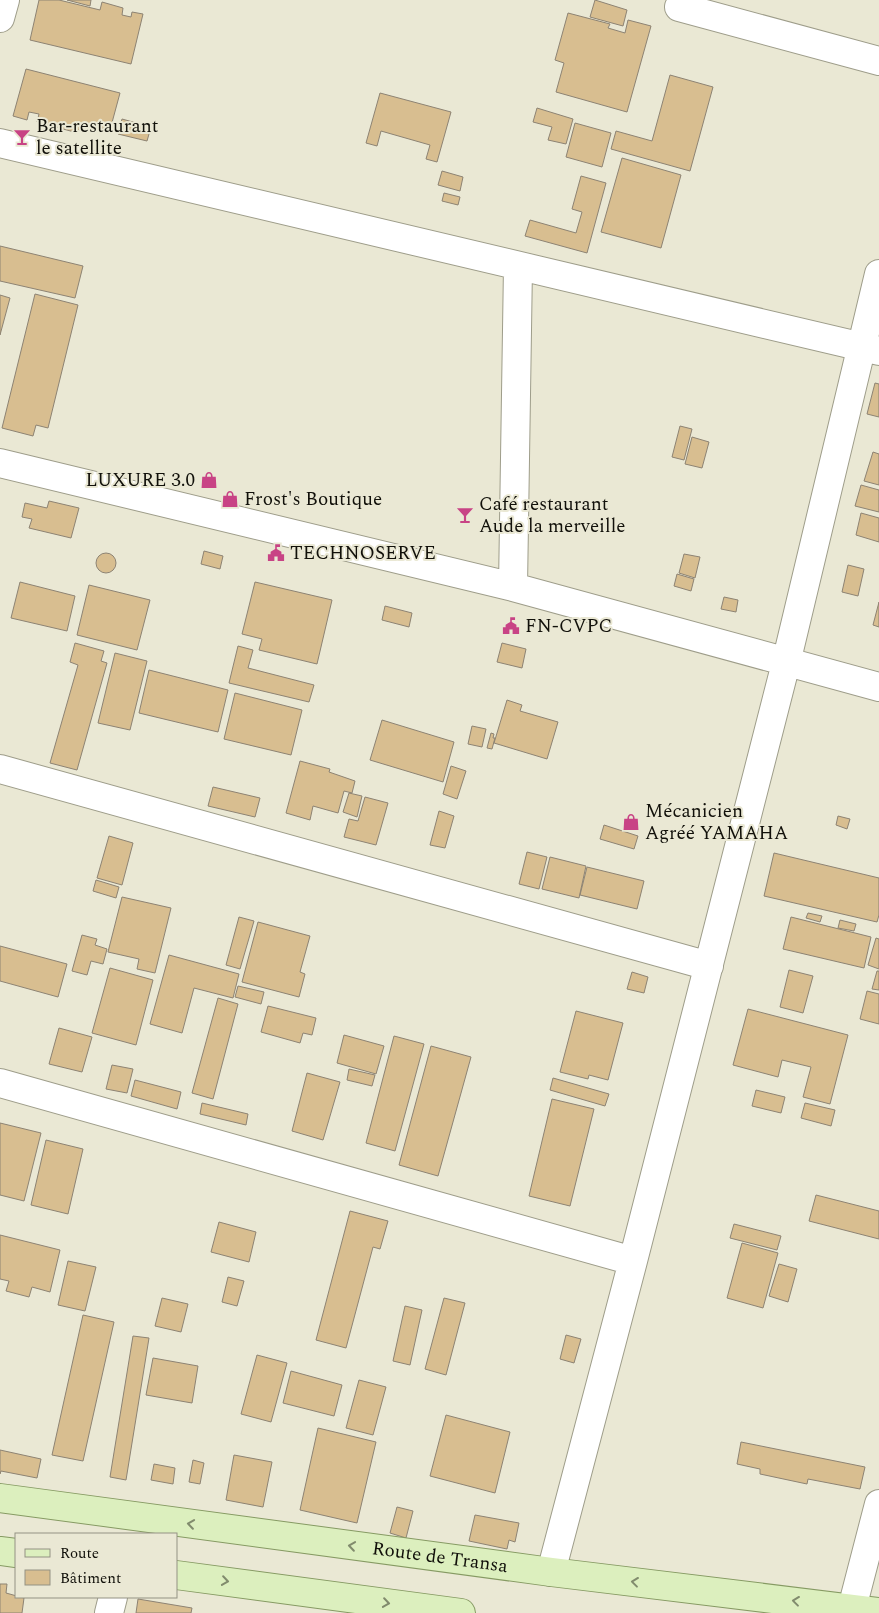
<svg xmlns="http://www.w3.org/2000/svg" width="879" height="1613" font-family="Spectral,serif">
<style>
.building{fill:#d8be90;stroke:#8d8373}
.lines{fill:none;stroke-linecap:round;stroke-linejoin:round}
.minor-casing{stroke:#9e9d8a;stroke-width:30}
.primary-casing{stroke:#869a63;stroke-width:30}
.minor{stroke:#fff;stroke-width:28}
.primary{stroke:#dcefbe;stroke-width:28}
.oneway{stroke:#818b6d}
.labels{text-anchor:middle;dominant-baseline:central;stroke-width:4;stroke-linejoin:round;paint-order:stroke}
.poi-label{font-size:19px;fill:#11100a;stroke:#eae8d4;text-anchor:start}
.street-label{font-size:19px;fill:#11100a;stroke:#eae8d4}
</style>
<rect width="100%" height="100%" fill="#eae8d4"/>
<path class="building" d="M39,0H59L100,10L102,2L123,8L122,15L131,17L132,12L143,14L131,64L30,40Z
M67,0H91L90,6Z
M595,0L627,10L623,26L590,17Z
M568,13L610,24L608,28L625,33L628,20L651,26L627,112L556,92L564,63L555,60Z
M26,69L120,93L110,130L81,123L78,133L37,122L39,114L29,112L27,120L13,116Z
M670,75L713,87L690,171L611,149L616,131L652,141Z
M380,93L451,112L437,162L426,159L430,145L381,131L377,146L366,143Z
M537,108L573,119L566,144L548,140L552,127L533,122Z
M122,119L151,127L147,141L118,134Z
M575,123L611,133L602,167L566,157Z
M622,158L681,175L661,248L601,232Z
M442,171L463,177L460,191L438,185Z
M581,176L606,183L587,253L525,236L530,220L576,233L582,212L572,209Z
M444,193L460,197L458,205L442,201Z
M0,246L83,266L75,298L0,281Z
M35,294L78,305L48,428L36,425L33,436L2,428Z
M0,295L10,298L0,335Z
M875,383L879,384V417L867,414Z
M680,426L692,429L684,460L672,457Z
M692,437L709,442L702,468L685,464Z
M873,452L879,454V485L864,481Z
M861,485L879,490V512L855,506Z
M49,501L79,508L71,538L29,528L32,519L22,517L25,503L47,508Z
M861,513L879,518V542L856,535Z
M204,551L223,556L220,569L201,564Z
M96 563a10 10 0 1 1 20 0a10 10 0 1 1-20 0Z
M684,554L700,557L695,578L679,573Z
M848,565L864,569L858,596L842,592Z
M677,574L694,579L691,591L674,586Z
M20,582L75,596L67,631L11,618Z
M255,582L332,600L317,664L259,650L262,639L242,634Z
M89,585L150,600L137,650L77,635Z
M724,597L738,600L736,612L721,609Z
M879,602V627L873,625Z
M385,606L412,613L409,627L382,620Z
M75,643L104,651L101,661L107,663L77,770L50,763L78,665L70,662Z
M502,643L526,649L522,668L497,662Z
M238,646L253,650L248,668L314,685L309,702L229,683Z
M115,653L147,661L130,730L98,723Z
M149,670L228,690L218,732L139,713Z
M235,693L302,710L291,755L224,739Z
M507,700L522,705L520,711L558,722L547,759L494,743Z
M382,720L454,742L443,782L370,760Z
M472,726L486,729L482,747L468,744Z
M491,733L494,734L493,738H495L492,749L487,748Z
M300,761L330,769L329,772L355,781L352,793L344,791L338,813L313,806L310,820L286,813Z
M451,766L466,771L457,799L443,794Z
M213,787L260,798L255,817L208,806Z
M349,793L362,796L357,817L343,812Z
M365,797L388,803L376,845L344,837L349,819L358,821Z
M439,811L454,816L445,848L430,845Z
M838,816L850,819L847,829L836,825Z
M604,825L638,836L634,849L600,839Z
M109,836L133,843L122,885L97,878Z
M527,852L547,857L539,889L519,884Z
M774,853L879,878V915L877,922L764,896Z
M550,857L586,866L579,898L542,889Z
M587,867L644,881L637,909L580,895Z
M96,880L119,887L116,898L93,891Z
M122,897L171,908L155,973L137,969L139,959L108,952Z
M808,913L822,916L820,922L806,918Z
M239,917L254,921L240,969L226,965Z
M791,917L871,937L864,968L783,949Z
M840,920L856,924L854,931L838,928Z
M258,922L310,936L300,972L305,974L299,997L242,982Z
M82,935L97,939L95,945L107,949L103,964L91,961L87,975L72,971Z
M876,938L879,939V969L868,965Z
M0,946L67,964L58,997L0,981Z
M169,955L239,974L233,998L194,988L182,1033L150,1024Z
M110,968L153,980L136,1045L92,1033Z
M789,970L813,976L803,1013L780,1007Z
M877,971H879V990L872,989Z
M632,972L648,977L644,993L627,989Z
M238,986L264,992L261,1004L235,997Z
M867,991L879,994V1024L860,1019Z
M218,998L238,1004L213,1099L192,1093Z
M268,1006L316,1018L312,1035L303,1033L300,1043L261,1032Z
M748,1009L848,1035L830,1104L803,1097L811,1067L782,1060L778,1077L733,1065Z
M576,1011L623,1023L608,1080L589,1075L588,1079L560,1072Z
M59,1028L92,1037L82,1072L49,1064Z
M344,1035L384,1046L376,1074L337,1063Z
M394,1036L424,1044L395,1151L366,1143Z
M431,1046L471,1057L438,1176L399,1165Z
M112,1065L133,1069L127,1093L106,1089Z
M349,1069L375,1075L372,1086L347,1080Z
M307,1073L340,1082L323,1140L292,1131Z
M553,1078L609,1094L605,1106L550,1090Z
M135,1080L181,1092L177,1109L131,1096Z
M756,1090L785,1097L781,1113L752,1106Z
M552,1099L594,1109L570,1206L529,1196Z
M202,1103L248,1114L246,1125L200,1114Z
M805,1103L835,1110L831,1126L801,1118Z
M0,1123L41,1133L24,1201L0,1195Z
M46,1140L83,1149L68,1214L31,1205Z
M816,1195L879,1211V1239L809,1221Z
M350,1211L388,1221L380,1249L373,1247L346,1348L316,1340Z
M219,1222L256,1232L249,1262L211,1252Z
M734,1224L781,1236L777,1250L730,1238Z
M0,1235L60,1250L50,1292L32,1287L29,1297L6,1291L9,1281L0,1279Z
M742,1243L778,1253L763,1308L727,1298Z
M68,1261L96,1267L85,1311L58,1305Z
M779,1264L797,1269L788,1302L769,1296Z
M228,1277L244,1281L237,1306L222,1302Z
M162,1298L188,1304L181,1332L155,1326Z
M444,1298L465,1303L446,1375L425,1369Z
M405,1306L422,1310L410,1365L393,1361Z
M83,1315L114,1322L83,1461L52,1455Z
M566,1335L581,1339L574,1363L560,1359Z
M133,1336L149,1338L126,1480L110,1477Z
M257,1355L287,1363L271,1422L241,1414Z
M153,1358L198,1366L192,1403L146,1395Z
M291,1371L342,1385L334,1416L283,1403Z
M359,1380L386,1387L373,1435L346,1428Z
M446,1415L510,1432L495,1493L430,1476Z
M318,1428L376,1442L357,1523L300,1510Z
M741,1442L865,1467L860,1489L808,1479L807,1484L760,1474V1469L737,1464Z
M0,1450L41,1459L37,1478L1,1471L0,1474Z
M234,1455L272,1462L263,1507L226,1500Z
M193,1460L204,1463L200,1484L189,1482Z
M154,1464L175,1468L173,1484L151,1480Z
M397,1507L413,1511L406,1538L390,1533Z
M475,1515L519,1523L515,1542L509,1540L507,1549L469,1541Z
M0,1584H7L6,1593L24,1598L22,1613H0Z
M138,1599L192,1608L191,1613H136Z"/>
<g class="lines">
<g class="minor-casing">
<path id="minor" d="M679,7L879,61
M0,18L5,0
M0,143L879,351
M0,463L513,587L879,687
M513,587L518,266
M0,769L709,966
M0,1083L633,1261
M551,1572L633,1261L786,663L879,274
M852,1608L879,1504
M109,1613L113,1597"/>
</g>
<g class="primary-casing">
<g id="primary">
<path id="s1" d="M0,1498L551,1572L879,1612"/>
<path d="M0,1551L16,1553"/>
<path d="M176,1575L461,1613"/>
</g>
</g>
<use href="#minor" class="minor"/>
<use href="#primary" class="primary"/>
</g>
<defs><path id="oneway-chevron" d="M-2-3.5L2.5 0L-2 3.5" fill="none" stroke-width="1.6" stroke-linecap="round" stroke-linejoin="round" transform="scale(1.25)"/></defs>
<g class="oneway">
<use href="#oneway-chevron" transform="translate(191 1524) rotate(-172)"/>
<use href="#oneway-chevron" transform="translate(352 1546) rotate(-172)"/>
<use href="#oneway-chevron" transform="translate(225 1581) rotate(8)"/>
<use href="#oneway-chevron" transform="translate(635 1582) rotate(-173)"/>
<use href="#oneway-chevron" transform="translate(796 1601) rotate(-173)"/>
<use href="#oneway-chevron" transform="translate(386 1603) rotate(8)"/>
</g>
<defs>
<g id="bar-bare" transform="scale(1.35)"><path d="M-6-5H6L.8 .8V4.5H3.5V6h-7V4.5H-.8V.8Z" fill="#c84385" stroke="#eae8d4" stroke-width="2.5" paint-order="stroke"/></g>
<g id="shop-bare" transform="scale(1.35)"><path d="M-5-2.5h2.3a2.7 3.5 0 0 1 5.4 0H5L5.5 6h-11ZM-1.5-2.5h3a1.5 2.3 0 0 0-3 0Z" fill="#c84385" stroke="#eae8d4" stroke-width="2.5" paint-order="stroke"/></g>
<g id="civic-bare" transform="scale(1.35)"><path d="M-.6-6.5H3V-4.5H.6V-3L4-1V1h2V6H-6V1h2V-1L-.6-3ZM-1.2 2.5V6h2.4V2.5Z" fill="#c84385" stroke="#eae8d4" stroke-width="2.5" paint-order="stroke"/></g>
</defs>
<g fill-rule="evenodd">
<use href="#bar-bare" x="22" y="137"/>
<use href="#shop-bare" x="209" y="480"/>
<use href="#shop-bare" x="230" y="499"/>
<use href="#bar-bare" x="465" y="515"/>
<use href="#civic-bare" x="276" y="553"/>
<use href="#civic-bare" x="511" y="626"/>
<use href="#shop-bare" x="631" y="822"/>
</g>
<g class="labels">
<g class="poi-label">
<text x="36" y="126">Bar-restaurant<tspan x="36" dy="22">le satellite</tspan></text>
<text x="195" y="480" text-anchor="end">LUXURE 3.0</text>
<text x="244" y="499">Frost's Boutique</text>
<text x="479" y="504">Café restaurant<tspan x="479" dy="22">Aude la merveille</tspan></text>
<text x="290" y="553">TECHNOSERVE</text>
<text x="525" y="626">FN-CVPC</text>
<text x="645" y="811">Mécanicien<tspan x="645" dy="22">Agréé YAMAHA</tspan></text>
</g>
<g class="street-label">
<text stroke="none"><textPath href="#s1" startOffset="444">Route de Transa</textPath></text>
</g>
</g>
<rect x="15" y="1533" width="162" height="65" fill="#eae8d4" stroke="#939283"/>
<rect x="25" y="1549" width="25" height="8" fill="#dcefbe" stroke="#939283"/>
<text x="60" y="1558" font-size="15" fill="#11100a">Route</text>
<rect x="25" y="1570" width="25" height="15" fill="#d8be90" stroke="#939283"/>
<text x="60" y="1583" font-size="15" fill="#11100a">Bâtiment</text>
</svg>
